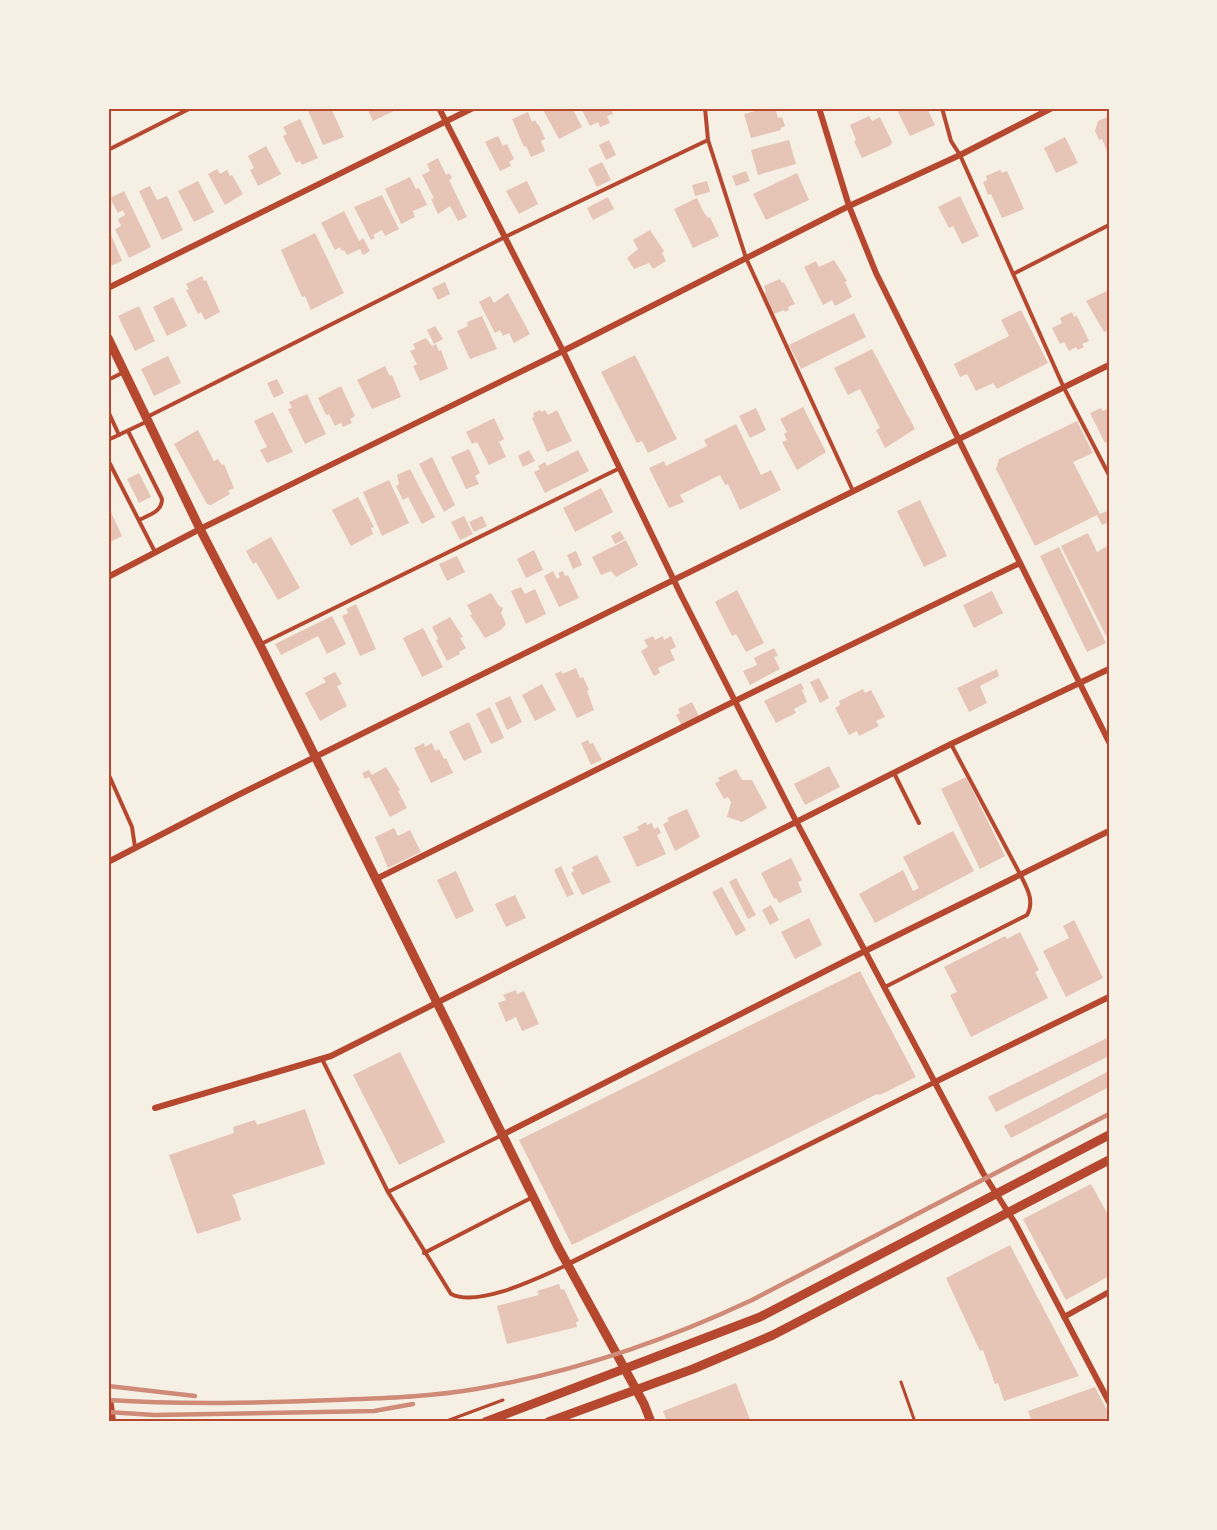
<svg xmlns="http://www.w3.org/2000/svg" width="1217" height="1530" font-family="'Fira Sans Condensed',sans-serif">
<style>
.building{fill:#e6c5b7}
.lines{fill:none;stroke-linecap:round;stroke-linejoin:round}
.path{stroke:#b5482f;stroke-width:3}
.service{stroke:#b5482f;stroke-width:4}
.pedestrian{stroke:#b5482f;stroke-width:5}
.minor{stroke:#b5482f;stroke-width:6}
.secondary{stroke:#b5482f;stroke-width:9}
.motorway{stroke:#b5482f;stroke-width:12}
.rail{stroke:#cf8b77;stroke-width:4.5}
.neatline{fill:none;stroke:#b5482f;stroke-width:2}
</style>
<rect width="100%" height="100%" fill="#f6efe4"/>
<path class="building" d="M307,108H331L344,137L323,145Z
M367,108H400L373,121Z
M542,108H572L582,127L559,139Z
M581,108H610L613,114L607,116L610,123L600,127L598,122L590,126Z
M767,108H775L778,118L782,117L785,126L781,128V130L751,138L744,114Z
M902,108H927L935,125L910,136L897,110Z
M528,112L532,122L535,120L538,125H539L545,139L541,141L545,151L531,157L526,146L524,147L512,119Z
M869,116L872,121L880,117L892,142L891,145L862,158L854,141L856,140L850,125Z
M1109,116V150L1107,151L1102,139L1099,140L1095,131L1098,121Z
M300,119L318,158L302,165L300,161L296,163L283,136L287,134L283,127Z
M498,136L503,146L507,144L514,159L509,162L511,166L500,171L485,142Z
M1065,137L1078,163L1056,173L1044,148Z
M609,140L616,155L606,160L599,145Z
M789,140L796,164L758,175L751,150Z
M266,146L281,174L258,186L250,170L254,168L248,156Z
M438,158L446,175L449,173L452,178L449,180L467,217L458,221L450,206L438,214L431,199L434,198L422,175L430,171L427,164Z
M602,162L611,180L597,187L588,169Z
M217,169L220,174L227,170L230,176L232,175L243,194L225,205L208,174Z
M1000,170L1002,173L1007,171L1024,209L1002,218L991,194L988,195L983,182L987,180L986,176Z
M746,171L750,181L736,186L732,176Z
M797,173L809,200L766,220L753,194Z
M410,177L416,189L419,188L427,205L413,211L415,217L401,224L385,189Z
M198,181L214,212L194,222L178,191Z
M527,181L538,204L519,214L506,191Z
M707,181L710,192L695,196L692,185Z
M150,186L157,200L167,196L183,230L162,240L139,191Z
M124,191L151,247L129,258L115,229L121,226L118,219L125,215L123,210L118,213L110,198Z
M382,195L399,229L385,236L382,230L373,235L375,238L371,240L354,207Z
M960,196L979,236L962,244L953,226L949,228L938,207Z
M608,197L614,209L593,220L587,208Z
M697,198L703,211L708,218L710,217L719,236L693,248L674,209Z
M344,211L359,241L363,238L370,251L363,255L360,249L347,255L344,250L342,251L340,247L335,250L321,223Z
M650,230L664,251L662,253L666,261L653,269L649,263L634,269L627,258L638,249L633,240Z
M315,233L344,293L311,310L305,296L302,297L281,250Z
M111,235L122,261L108,267V236Z
M834,260L847,281L845,282L852,297L835,306L832,300L823,305L804,267L816,261L819,267Z
M202,276L204,281L206,280L220,312L205,320L201,312L198,314L186,290L189,289L186,284Z
M780,279L782,283L784,282L795,304L788,307L789,310L785,312L784,310L774,314L764,293L766,292L764,286Z
M445,282L450,294L438,300L432,288Z
M1109,290V330L1104,332L1086,301Z
M508,293L530,334L514,343L509,333L503,336L500,330L495,333L479,302L490,296L494,303Z
M173,297L187,326L167,336L153,307Z
M139,306L155,341L135,351L118,316Z
M1021,310L1048,363L997,389L993,383L976,391L967,374L960,377L954,364L1009,336L1001,320Z
M1072,312L1074,317L1077,316L1089,341L1082,344L1084,347L1078,350L1076,347L1069,351L1064,342L1060,344L1052,328L1062,323L1060,318Z
M854,313L866,337L801,369L789,345Z
M482,316L497,349L470,359L457,331L468,326L467,322Z
M435,326L443,339L434,344L427,330Z
M426,338L432,346L436,344L439,351L441,350L448,369L420,381L413,366L417,364L410,351L415,349L413,344Z
M872,349L915,429L885,448L876,430L880,428L860,389L848,395L834,368Z
M635,355L677,439L648,453L642,441L637,443L601,372Z
M168,356L181,383L154,396L141,369Z
M385,366L390,376L392,375L401,397L372,409L357,380Z
M277,379L284,393L274,398L267,383Z
M341,386L355,416L350,419L352,423L343,427L341,423L335,426L329,414L326,415L318,398Z
M307,394L326,434L305,444L288,409L292,408L289,402Z
M803,407L826,452L797,470L782,442L787,440L784,434L787,432L780,419Z
M756,408L766,430L750,438L739,416Z
M1101,408L1103,411L1109,408V441L1105,443L1090,413Z
M540,410L541,412L545,410L548,415L557,410L572,441L547,452L532,418L534,417L533,413Z
M273,412L293,452L267,463L260,450L267,447L254,421Z
M494,418L504,439L499,442L506,457L489,465L477,442L472,444L466,432Z
M1077,421L1093,453L1073,462L1100,514L1109,510V522L1102,525L1097,515L1035,546L996,469L999,459Z
M736,424L761,475L771,470L781,490L740,510L728,484L725,485L720,475L680,495L684,502L669,508L649,468L664,461L666,466L707,446L704,440Z
M198,430L214,461L218,459L222,465L224,464L234,488L228,491L230,494L211,505L207,504L174,444Z
M469,449L480,473L475,476L479,484L466,489L451,457Z
M529,450L535,461L523,467L518,456Z
M578,450L589,471L545,493L534,472L540,469L538,466L545,462L547,466Z
M432,457L455,505L444,512L419,464Z
M410,469L435,517L422,524L408,497L403,500L396,486L399,484L397,475Z
M139,473L151,497L139,503L127,479Z
M389,480L409,523L382,536L363,492Z
M601,488L613,512L575,532L563,508Z
M358,497L374,527L371,528L373,534L351,546L332,510Z
M920,500L947,556L924,567L897,511Z
M108,506L122,536L108,543Z
M464,516L473,534L460,540L451,522Z
M482,516L487,526L474,532L469,522Z
M620,531L625,539L615,544L611,536Z
M1088,533L1097,552L1109,545V642L1061,546Z
M271,537L300,588L278,600L256,562L253,564L246,551Z
M626,540L638,565L616,577L611,571L601,575L592,557Z
M1059,547L1106,643L1087,652L1040,556Z
M534,550L543,570L526,578L517,559Z
M576,551L582,565L573,569L567,555Z
M457,556L465,572L447,581L439,564Z
M553,571L557,579L560,577L558,573L563,571L565,576L568,575L579,598L559,607L544,576Z
M521,587L525,594L535,589L546,614L526,624L511,591Z
M737,590L764,643L746,652L736,634L732,636L715,602Z
M992,591L1003,613L974,628L963,605Z
M491,593L499,606L503,608L501,613L506,624L501,630L485,638L470,615L472,614L467,605Z
M356,604L376,649L360,656L342,616L348,613L346,609Z
M332,616L346,644L327,654L318,636L281,655L275,644Z
M450,617L463,637L460,638L466,648L459,652L460,654L447,661L436,640L438,639L432,627Z
M423,628L443,667L422,677L403,638Z
M653,636L655,640L663,636L664,640L671,636L676,647L670,650L675,660L658,668L660,673L654,676L641,651L648,647L644,640Z
M774,648L778,656L774,657L780,669L750,685L743,671L757,665L754,658Z
M576,668L580,678L583,677L589,690L587,691L594,710L577,718L555,674L561,671L562,674Z
M997,669L999,676L980,686L987,703L969,712L957,688Z
M335,672L342,684L337,686L347,706L320,721L305,693L326,682L323,678Z
M819,678L829,698L820,703L810,682Z
M801,683L804,689L802,690L807,702L794,709L796,713L776,723L764,701Z
M542,684L556,710L535,721L522,695Z
M863,689L865,693L871,690L885,717L876,721L879,726L859,736L857,731L849,735L835,708L840,705L839,701Z
M510,696L522,722L507,730L495,703Z
M692,702L699,716L682,726L676,715L680,713L678,709Z
M490,707L504,738L491,744L476,714Z
M469,722L482,752L464,761L449,732Z
M588,740L590,744L593,743L602,760L591,765L581,743Z
M424,743L425,747L432,743L435,751L439,749L444,759L446,758L453,773L431,783L414,748Z
M829,766L840,787L805,805L794,784Z
M386,767L400,790L398,791L407,808L390,817L369,777L365,779L362,773L369,770L372,775Z
M736,769L742,780H752L767,808L742,822L727,817L731,802L728,797L724,799L715,783L720,781L718,778Z
M966,777L1005,856L980,869L941,789Z
M687,809L700,837L675,851L663,824L669,821L667,818Z
M646,822L647,825L652,823L654,829L658,827L661,833L657,835L666,854L637,867L623,837L639,830L637,827Z
M394,828L398,836L410,830L421,852L388,868L375,837Z
M953,831L974,871L875,923L859,894L903,870L913,891L919,888L903,857Z
M597,855L611,882L582,895L571,873L574,871L572,867Z
M791,858L802,880L798,882L802,892L779,903L776,898L774,899L761,873Z
M561,866L574,894L567,897L554,870Z
M456,871L474,911L456,919L437,880Z
M736,878L756,915L748,919L729,882Z
M722,887L746,930L736,936L712,892Z
M515,895L526,918L506,927L495,904Z
M771,905L779,920L770,925L762,910Z
M809,918L822,945L795,959L781,932Z
M1074,920L1103,978L1066,997L1043,951L1069,938L1063,926Z
M1020,932L1039,970L1035,972L1048,998L971,1037L950,995L957,992L944,967L1005,936L1007,939Z
M860,971L916,1077L880,1095L877,1094L572,1245L519,1140Z
M516,990L517,994L524,991L539,1024L522,1031L516,1017L506,1022L498,1003L506,1000L503,995Z
M1109,1037V1056L996,1112L988,1097Z
M400,1052L445,1142L399,1165L353,1075Z
M1109,1071V1087L1011,1138L1004,1126Z
M305,1109L325,1164L232,1195L235,1200L241,1220L197,1234L169,1155L234,1133L233,1127L255,1120L257,1125Z
M1091,1184L1107,1213L1109,1212V1276L1066,1300L1023,1219Z
M1010,1245L1079,1376L1004,1401L998,1383L995,1384L983,1350L980,1351L946,1278Z
M559,1284L561,1290L564,1289L579,1321L576,1322L577,1327L507,1344L497,1306L539,1295L537,1291Z
M736,1383L751,1422H667L663,1411Z
M1095,1387L1109,1414V1422H1032L1028,1411Z"/>
<g class="lines">
<path class="path" d="M901,1382L915,1422
M444,1422L503,1400"/>
<path class="service" d="M705,108L708,140L746,258L853,491
M942,108L951,141L960,155L1064,388L1109,475
M108,150L191,108
M1013,274L1109,225
M108,380L124,372
M108,411L119,435
M147,417L505,237L708,140
M128,431L162,499C162,512 149,515 139,520
M108,440L148,421
M108,460L155,552
M261,644L620,468
M108,773L132,827L135,847
M894,773L919,823
M885,987L1027,915C1035,901 1027,888 1020,874L951,744
M322,1059L388,1192L451,1294C479,1308 540,1277 567,1265
M388,1192L502,1135
M424,1253L533,1197"/>
<path class="pedestrian" d="M568,1264L935,1082"/>
<path class="minor" d="M439,108L563,351L682,597L797,823L983,1173L1015,1223L1109,1402
M819,108L849,206L876,273L1109,742
M108,288L473,108
M108,577L200,529L563,351L849,206L960,155L1052,108
M108,862L238,795L1109,365
M376,879L735,701L1020,563
M935,1082L1109,997
M155,1108L331,1056L951,744L1109,669
M502,1135L853,957L1109,831
M1064,1317L1109,1292"/>
<path class="secondary" d="M108,338L200,529L260,645L558,1247L644,1404L651,1422
M485,1422L760,1317L1109,1135
M548,1422L693,1369L773,1335L1109,1160"/>
<path class="motorway" d="M108,1405L110,1422"/>
<path class="rail" d="M108,1386L195,1396
M108,1400C184,1405 259,1403 335,1400C382,1398 429,1397 476,1389C570,1373 665,1341 752,1300L1109,1114
M108,1412L154,1415L374,1411L413,1404"/>
</g>
<rect width="1217" height="1530" fill="none" stroke="#f6efe4" stroke-width="219"/>
<rect x="110" y="110" width="998" height="1310" class="neatline"/>
</svg>
